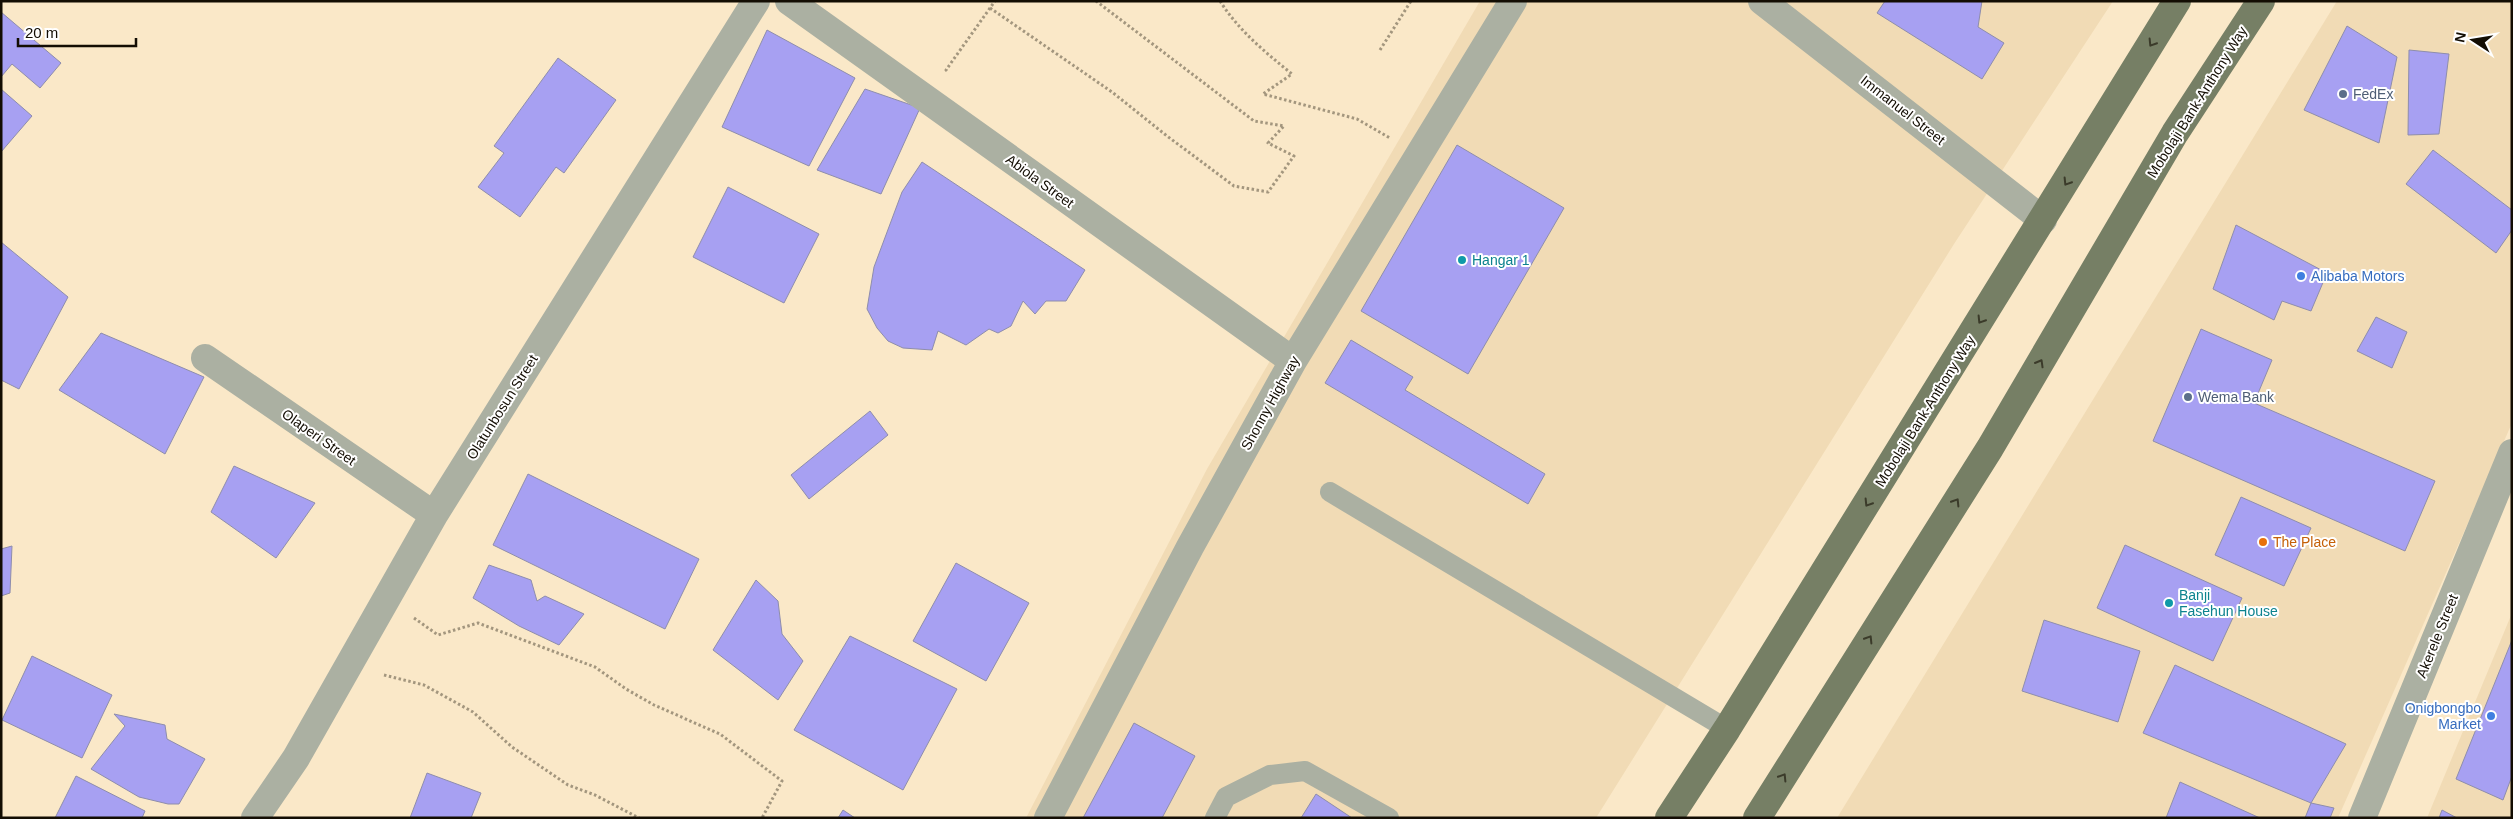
<svg xmlns="http://www.w3.org/2000/svg" width="2513" height="819" font-family="Arial,sans-serif">
<style>
.built{fill:#f1dbb5}
.building{fill:#a7a0f2;stroke:#8e8dac}
.lines{fill:none;stroke-linecap:round;stroke-linejoin:round}
.path{stroke:#a3967e;stroke-width:3;stroke-dasharray:2.5 2.5;stroke-linecap:butt}
.lane{stroke:#abb0a2;stroke-width:20}
.street{stroke:#abb0a2;stroke-width:28}
.primary{stroke:#767f65;stroke-width:28}
.oneway{stroke:#3b3b2a}
.service-dot{fill:#5c6f8a;stroke:#fff;stroke-width:2}
.culture-dot{fill:#0f9aa8;stroke:#fff;stroke-width:2}
.shop-dot{fill:#3f7fe0;stroke:#fff;stroke-width:2}
.food-dot{fill:#e8710a;stroke:#fff;stroke-width:2}
.labels{text-anchor:middle;dominant-baseline:central;stroke-width:4;stroke-linejoin:round;paint-order:stroke}
.service-label{font-size:14px;fill:#4e5e75;stroke:#fff;text-anchor:start}
.street-label{font-size:14px;fill:#130d03;stroke:#fff}
.culture-label{font-size:14px;fill:#0d838f;stroke:#fff;text-anchor:start}
.shop-label{font-size:14px;fill:#366cbe;stroke:#fff;text-anchor:start}
.food-label{font-size:14px;fill:#c56008;stroke:#fff;text-anchor:start}
</style>
<rect width="100%" height="100%" fill="#fae8c8"/>
<path class="built" d="M1480,1H2113L1954,244L1596,818H1026L1207,469Z
M2337,1H2512V423L2338,818H1837Z
M2512,613V818H2427Z"/>
<path class="building" d="M1885,1H1982L1978,27L2004,43L1982,79L1877,13Z
M1,12L61,63L40,88L12,64L1,77Z
M2347,26L2397,57L2379,143L2304,110Z
M767,30L855,78L809,166L722,127Z
M2409,50L2449,54L2439,134L2408,135Z
M558,58L616,100L564,173L556,167L520,217L478,187L504,153L494,146Z
M1,89L32,116L1,152Z
M865,89L920,108L881,194L817,170Z
M1457,145L1564,208L1468,374L1361,311Z
M2433,150L2512,210V230L2496,253L2406,184Z
M922,162L1085,270L1066,301H1046L1035,314L1023,301L1011,326L998,333L989,329L966,345L938,331L932,350L903,348L888,341L877,328L867,309L874,267L902,192Z
M728,187L819,234L784,303L693,257Z
M2236,225L2327,273L2311,311L2282,301L2274,320L2213,289Z
M1,242L68,297L19,389L1,380Z
M2376,317L2407,332L2392,368L2357,351Z
M2201,329L2272,360L2254,403L2435,481L2405,551L2153,441Z
M101,333L204,377L165,454L59,390Z
M1351,340L1413,377L1405,390L1545,474L1528,504L1325,383Z
M870,411L888,435L809,499L791,475Z
M234,466L315,503L276,558L211,512Z
M528,474L699,559L665,629L493,545Z
M2241,497L2311,528L2284,586L2215,555Z
M2125,545L2242,598L2213,661L2097,608Z
M12,546L10,593L1,596V549Z
M956,563L1029,603L986,681L913,641Z
M489,565L531,580L537,601L545,596L584,614L559,645L519,626L473,598Z
M756,580L778,601L782,634L803,661L778,700L713,650Z
M2044,620L2140,651L2118,722L2022,691Z
M850,636L957,689L903,790L794,730Z
M2512,640V776L2503,800L2456,779Z
M32,656L112,695L82,758L2,720Z
M2175,665L2346,744L2311,803L2143,733Z
M114,714L165,725L167,739L205,759L179,804H168L139,797L91,769L125,726Z
M1134,723L1195,756L1162,818H1083Z
M427,773L481,793L471,818H410Z
M76,776L145,811L142,818H55Z
M2180,782L2260,818H2166Z
M1316,794L1352,818H1301Z
M2311,803L2334,808L2330,818H2305Z
M843,810L855,818H838Z
M2442,810L2457,818H2439Z"/>
<g class="lines">
<path class="path" d="M1220,1C1239,31 1265,52 1292,74L1263,94L1357,119L1390,138
M990,8L1112,92L1167,136L1234,186L1268,192L1294,156L1268,143L1284,126L1254,121L1096,1
M1380,50L1411,1
M947,71L946,70L995,1
M414,618L438,635L478,623L595,667L626,689L654,705L720,734L782,781L762,818
M384,675L424,685L473,712L512,747L568,785L595,795L639,818"/>
<path class="lane" d="M1330,492L1727,729
M1215,818L1226,797L1270,775L1305,771L1389,818"/>
<path class="street" d="M789,1L1293,361
M1762,1L2043,220
M205,358L434,515
M255,818L296,758L434,515L756,1
M1048,818L1190,547L1293,361L1513,1
M2362,818L2512,453"/>
<path class="primary" d="M1669,818L1727,729L2177,1
M1757,818L1990,448L2175,133L2261,1"/>
</g>
<defs><path id="oneway-chevron" d="M-2-3.5L2.5 0L-2 3.5" fill="none" stroke-width="1.6" stroke-linecap="round" stroke-linejoin="round" transform="scale(1.25)"/></defs>
<g class="oneway">
<use href="#oneway-chevron" transform="translate(2152 43) rotate(122)"/>
<use href="#oneway-chevron" transform="translate(2067 182) rotate(122)"/>
<use href="#oneway-chevron" transform="translate(1981 320) rotate(122)"/>
<use href="#oneway-chevron" transform="translate(2040 363) rotate(-60)"/>
<use href="#oneway-chevron" transform="translate(1956 502) rotate(-58)"/>
<use href="#oneway-chevron" transform="translate(1868 503) rotate(122)"/>
<use href="#oneway-chevron" transform="translate(1869 639) rotate(-58)"/>
<use href="#oneway-chevron" transform="translate(1783 777) rotate(-58)"/>
</g>
<g class="service-dot">
<circle cx="2343" cy="94" r="5"/>
<circle cx="2188" cy="397" r="5"/>
</g>
<g class="culture-dot">
<circle cx="1462" cy="260" r="5"/>
<circle cx="2169" cy="603" r="5"/>
</g>
<g class="shop-dot">
<circle cx="2301" cy="276" r="5"/>
<circle cx="2491" cy="716" r="5"/>
</g>
<circle class="food-dot" cx="2263" cy="542" r="5"/>
<g class="labels">
<g class="service-label">
<text x="2353" y="94">FedEx</text>
<text x="2198" y="397">Wema Bank</text>
</g>
<g class="street-label">
<text transform="translate(2197 102) rotate(-58)">Mobolaji Bank-Anthony Way</text>
<text transform="translate(1903 110) rotate(38)">Immanuel Street</text>
<text transform="translate(1040 181) rotate(36)">Abiola Street</text>
<text transform="translate(1270 403) rotate(-61)">Shonny Highway</text>
<text transform="translate(502 407) rotate(-58)">Olatunbosun Street</text>
<text transform="translate(1925 411) rotate(-58)">Mobolaji Bank-Anthony Way</text>
<text transform="translate(319 437) rotate(35)">Olaperi Street</text>
<text transform="translate(2437 636) rotate(-68)">Akerele Street</text>
</g>
<g class="culture-label">
<text x="1472" y="260">Hangar 1</text>
<text x="2179" y="595">Banji<tspan x="2179" dy="16">Fasehun House</tspan></text>
</g>
<g class="shop-label">
<text x="2311" y="276">Alibaba Motors</text>
<text x="2481" y="708" text-anchor="end">Onigbongbo<tspan x="2481" dy="16">Market</tspan></text>
</g>
<g class="food-label">
<text x="2273" y="542">The Place</text>
</g>
</g>
<rect width="2513" height="819" fill="none" stroke="#130d03" stroke-width="5"/>
<g transform="translate(2473 40) rotate(282)" stroke="#ffffff" stroke-width="4" paint-order="stroke">
<path d="M0-4L9 19L0 12L-9 19Z" fill="#130d03"/>
<text y="-8" font-size="14" font-weight="bold" text-anchor="middle" fill="#130d03">N</text>
</g>
<path d="M18 38v8h118v-8" fill="none" stroke="#130d03" stroke-width="2.5"/>
<text x="25" y="38" font-size="15" fill="#130d03" stroke="#ffffff" stroke-width="4" paint-order="stroke">20 m</text>
</svg>
